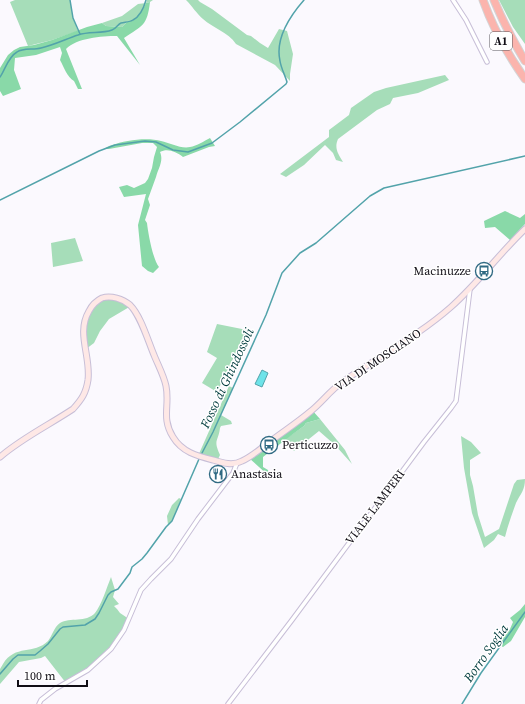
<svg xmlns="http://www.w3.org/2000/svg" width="525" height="704" font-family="'Source Serif 4',serif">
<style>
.green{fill:#a6ddb9}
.forest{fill:#89d9a8}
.water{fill:#6ee3e9;stroke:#52a3aa}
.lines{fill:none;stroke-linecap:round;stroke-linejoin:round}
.stream{stroke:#52a3aa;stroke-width:1.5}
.minor-casing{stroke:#c7bed7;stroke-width:5.5}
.secondary-casing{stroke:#c7bed7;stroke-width:7}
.motorway-casing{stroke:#d4d4d5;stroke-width:9}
.minor{stroke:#fff;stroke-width:3.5}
.secondary{stroke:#fee8e6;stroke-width:5}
.motorway{stroke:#fbb4ad;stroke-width:7}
.labels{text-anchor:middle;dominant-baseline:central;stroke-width:3;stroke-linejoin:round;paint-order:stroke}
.shield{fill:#fff;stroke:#58565c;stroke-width:1}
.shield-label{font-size:11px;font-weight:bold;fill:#110e16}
.poi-label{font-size:12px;fill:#110e16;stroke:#fff;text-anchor:start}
.street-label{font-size:12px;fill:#110e16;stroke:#fff}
.water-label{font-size:13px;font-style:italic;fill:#003b3d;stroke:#fff}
</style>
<rect width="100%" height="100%" fill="#fbf9fe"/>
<path class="green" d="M15,0H70L73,18L78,31L52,40L28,46L10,2Z
M147,0H153L150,2L146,3L143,9L138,16L134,20L127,22L122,27L106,26L102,23L122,16L138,4L146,3Z
M186,0H198L200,2L212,9L247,35L251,36L260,43L268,48L279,29L287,31L293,54L290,74V81L275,65L236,44C228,32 213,28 203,19C197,14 192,6 186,0Z
M499,0H525V44L513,27Z
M445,75L449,80L418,93L393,98L390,104L377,110L338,139C334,148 338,154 343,162L336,160L333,153L325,145L304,165L286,177L280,174L329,137V130L349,115L351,108L374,92L386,88Z
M75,238L83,261L53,267L51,243Z
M103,298H116L131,306L109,319L100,331L94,343L86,349V315Z
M217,324L247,330L217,392L202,383L217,358L207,352Z
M229,386L233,388L221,415L231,421L232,424L221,426L220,428C218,443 213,439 220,455L217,461L198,456Z
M320,419L345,450L352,464L335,445L319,431L294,451L284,440L304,426L306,423Z
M461,436L471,442L481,453L470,460V475L473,486L478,515L485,537L499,529L514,484L517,480L525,479C525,490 521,493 516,503C512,514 508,525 505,537L498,534L494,540L484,548L472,513L464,468Z
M179,498L181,499L172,521L168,525L167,516L172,505Z
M111,577L115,590L113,597L119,604L114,606L117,609L120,613L129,619L111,649L88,670L66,683L45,656L41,658L19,662L0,684C0,680 0,673 0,669C1,667 2,666 3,664C15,644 34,655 48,641C52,636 54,627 60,623C70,617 86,623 95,613C101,606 107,587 111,577Z"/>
<path class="forest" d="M150,2C147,26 143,25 124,38L140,65L117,36C101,36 77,38 66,49L82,89H78L74,81C67,77 64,67 60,60L62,53L60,47L36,55L15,58L14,70L21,89L3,96L0,91V68L8,55L14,50L20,47L34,45L52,40L87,27L102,23L106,26L122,27L127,22L134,20L138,16L143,9L146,3Z
M210,138L215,146L209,147L183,157C176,152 168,148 160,152C164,161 158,169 156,177C153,185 151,191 148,199L150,205L145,220L147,223C148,233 153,260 159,267L153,273L148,271L142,266L138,225L146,194L124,197L119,187L127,185L134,188L145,183L148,179L152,168L154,157L157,147L153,143H142L109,149H104C106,147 109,146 112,145C125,140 148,137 161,141C170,143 181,149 190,147C197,146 204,141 210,138Z
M505,211L520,218L525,214V224L510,240L495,227L485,228L484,221Z
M312,410L320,419L306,423L304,426L293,434L263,457V467L268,470L269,476L249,458Z
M525,604V617L511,641L503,647L498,644L510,629L513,622L510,618L520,610Z"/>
<path class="water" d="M262,370L268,373L262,387L255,384Z"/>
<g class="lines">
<path class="stream" d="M70,0L73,18L80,34
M0,77C5,70 8,57 17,52C23,48 33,50 41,48C54,45 66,39 78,35C89,31 101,34 112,30C116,29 118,24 121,23C125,22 130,22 133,20C141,16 144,7 146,0
M0,200L99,151L115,145L145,141L156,142L173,150L188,152L212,143L240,122L286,84L287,82C285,75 281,68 280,61C275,39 290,16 304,0
M201,455L213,432L266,315L282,273L300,253L316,243L370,196L384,188L525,156
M0,674L13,659L18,655H35L40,651L48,644L60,629L63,627L85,625L95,619L99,613L108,595L111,592L118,589L130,573L132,567L142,559L147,553L166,527L172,521L199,459
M462,704L481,673L525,612"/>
<g class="minor-casing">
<path id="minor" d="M453,0L466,20L487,62
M39,704L41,700L55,689L88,670L111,649L124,630L141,590L151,579L171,559L198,519L233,473L237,463
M228,704L292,620L424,442L451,408L456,401L470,289"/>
</g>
<g class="secondary-casing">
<path id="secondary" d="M0,457C22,438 49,425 73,409C82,399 86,393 88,380C91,356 76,333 89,311C92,305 96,301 102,298C111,295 123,299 130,305C141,316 148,341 154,355C158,365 164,376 166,386C170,405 161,418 173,437C182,452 197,456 213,460C223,463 233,466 242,461C251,457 259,450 267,444C281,433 297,423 311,411C322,402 330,391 341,383C377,357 417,337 451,307C478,283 499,254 525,229"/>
</g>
<g class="motorway-casing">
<path id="motorway" d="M483,0C493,28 508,55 525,79
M494,0C503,22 513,41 525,61"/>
</g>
<use href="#minor" class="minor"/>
<use href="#secondary" class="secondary"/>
<use href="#motorway" class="motorway"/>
</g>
<defs>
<g id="bus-ring" transform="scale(0.9)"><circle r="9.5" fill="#fff" stroke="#306a83" stroke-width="1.5"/><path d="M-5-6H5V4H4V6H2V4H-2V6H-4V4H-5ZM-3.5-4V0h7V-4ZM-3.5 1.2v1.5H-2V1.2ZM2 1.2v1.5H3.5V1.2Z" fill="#306a83"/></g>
<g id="restaurant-ring" transform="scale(0.9)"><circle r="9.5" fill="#fff" stroke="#306a83" stroke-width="1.5"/><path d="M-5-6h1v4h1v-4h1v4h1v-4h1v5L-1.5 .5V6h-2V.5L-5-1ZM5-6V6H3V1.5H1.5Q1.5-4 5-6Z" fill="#306a83"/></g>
</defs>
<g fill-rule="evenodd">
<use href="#bus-ring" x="484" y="271"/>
<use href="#bus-ring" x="269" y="445"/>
<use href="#restaurant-ring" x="218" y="474"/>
</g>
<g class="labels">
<rect class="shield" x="490" y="32" width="22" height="18" rx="3"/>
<g class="shield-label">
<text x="501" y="41">A1</text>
</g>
<g class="poi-label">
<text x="471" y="271" text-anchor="end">Macinuzze</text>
<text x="282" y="445">Perticuzzo</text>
<text x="231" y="474">Anastasia</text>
</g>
<g class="street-label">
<text transform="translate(378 360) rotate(-34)">VIA DI MOSCIANO</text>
<text transform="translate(375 507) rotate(-53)">VIALE LAMPERI</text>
</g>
<g class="water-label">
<text transform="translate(227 378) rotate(-65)">Fosso di Ghindossoli</text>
<text transform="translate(486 653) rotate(-55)">Borro Soglia</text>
</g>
</g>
<path d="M18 680v6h69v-6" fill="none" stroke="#110e16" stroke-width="2"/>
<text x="24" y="680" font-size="12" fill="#110e16" stroke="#ffffff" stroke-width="3" paint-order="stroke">100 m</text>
</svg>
